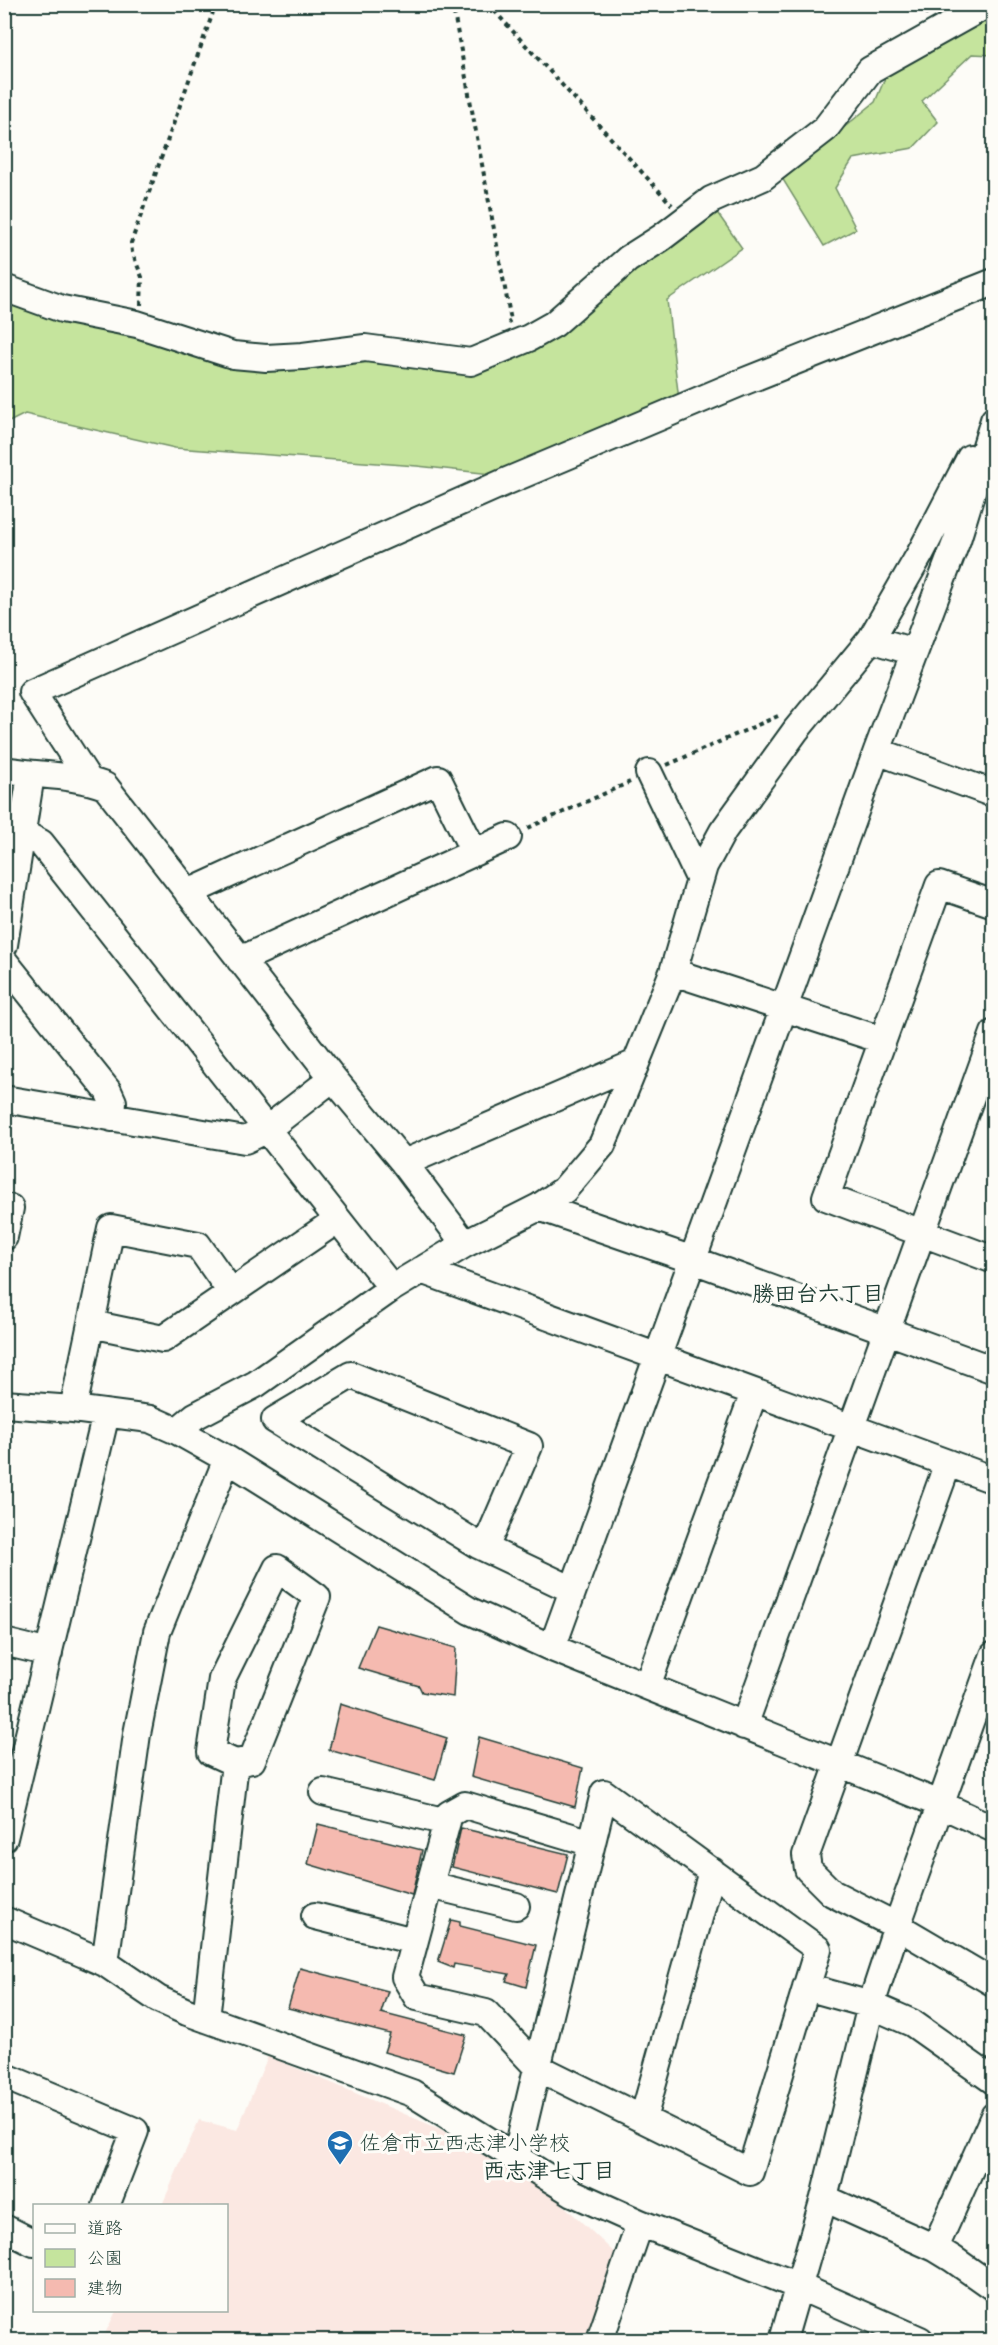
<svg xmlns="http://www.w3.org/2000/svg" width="998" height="2345" font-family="'Architects Daughter','Klee One',sans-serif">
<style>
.built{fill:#fbe8e2}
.green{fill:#c5e49d;stroke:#729068;stroke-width:1.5}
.building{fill:#f5bab0;stroke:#1f3d34;stroke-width:1.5}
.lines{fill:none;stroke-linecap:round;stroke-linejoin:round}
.minor-casing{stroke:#1f3d34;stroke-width:30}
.path{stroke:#1f3d34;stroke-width:4;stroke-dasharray:4.5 4.5;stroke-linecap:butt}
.minor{stroke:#fdfcf7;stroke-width:26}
.labels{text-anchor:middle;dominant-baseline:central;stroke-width:6;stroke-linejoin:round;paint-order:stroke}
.poi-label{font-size:21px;fill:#1f3d34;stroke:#fdfcf7;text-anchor:start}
.neighbourhood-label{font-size:22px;font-weight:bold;fill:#1f3d34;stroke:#fdfcf7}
</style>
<rect width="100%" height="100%" fill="#fdfcf7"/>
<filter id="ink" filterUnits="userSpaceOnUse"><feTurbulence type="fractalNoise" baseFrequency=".0167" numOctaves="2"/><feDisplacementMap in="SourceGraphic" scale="12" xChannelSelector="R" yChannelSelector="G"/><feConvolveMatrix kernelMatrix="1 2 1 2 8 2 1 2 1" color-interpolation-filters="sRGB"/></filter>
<g filter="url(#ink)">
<path class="built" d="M268,2056L440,2129L559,2201L618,2256L588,2340H102L116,2311L226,2310V2206L162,2205L199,2120L237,2130Z"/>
<path class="green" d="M993,15V55L972,54L922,101L938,122L913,148L853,159L835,188L856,229L824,246L782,178L875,102L888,71Z
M716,211L742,248L667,300L679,400L501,475L417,466L175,448L25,414L5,424L4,301L168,340L376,358L471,370L627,275Z"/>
<path class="building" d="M376,1625L456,1648L453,1697L422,1692L419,1686L358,1668Z
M340,1704L447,1738L435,1780L329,1750Z
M479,1737L583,1768L575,1807L471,1777Z
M318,1824L422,1850L412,1895L308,1864Z
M461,1828L568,1854L558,1894L452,1867Z
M451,1920L460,1922V1926L536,1945L526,1987L506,1981L509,1974L454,1964L453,1968L438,1962Z
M300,1968L388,1991L381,2013L466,2035L454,2072L384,2052L390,2034L288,2008Z"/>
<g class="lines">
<g class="minor-casing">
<path id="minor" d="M4,288L62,309L137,324L233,355L266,358L303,356L365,348L471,362L529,338L554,324L628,259L661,238L711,200L763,177L825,129L870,70L988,4
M871,639L920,554L970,458
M877,751L994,794
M4,770C38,776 73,774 105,786L333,1078L404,1163L465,1244
M649,773L700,880
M88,779L32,692L505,482L740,383L994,282
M22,833L41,843L392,1288
M188,893L438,779L474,852
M994,904L939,885L826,1197L994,1260
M4,945L31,775
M240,960L508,837
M4,961L108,1091L113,1102L112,1118
M673,972L882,1040
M4,1099L245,1140L266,1130L333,1078
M404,1163L636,1063
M539,1207L693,1260L994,1370
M4,1237L10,1208
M421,1270L994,1480
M91,1324L163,1339L337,1220
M4,1404L73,1409L150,1419L177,1431L227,1459L470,1611L552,1648L940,1804L994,1829
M73,1409L111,1228L198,1245L231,1292
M177,1431L195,1416L256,1384L392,1288L465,1244L539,1207L564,1190L581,1170L602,1145L614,1117L673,972L704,866L723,831L796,730L871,639L914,652
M948,1463L806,1855L808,1869L832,1893L897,1926L994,1983
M485,1548L529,1446L351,1375L275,1420L478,1545L573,1590
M4,1642L49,1653
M552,1648L877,751L957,540L994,420
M647,1686L754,1393
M744,1726L994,1033
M323,1792L447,1822
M4,1838L106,1414
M430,1885L516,1906
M315,1916L414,1941
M4,1920L105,1963L158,1999L187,2012L412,2093L573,2193L640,2223L798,2286L920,2340
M105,1963L137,1734L157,1632L227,1459
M806,1987L871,2005L912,2023L994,2081
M206,2019L235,1763L252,1760L317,1597L277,1568L222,1679L211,1752L235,1763
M4,2076L135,2131L106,2206
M643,2119L712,1871
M516,2158C544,2036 575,1914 604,1793L818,1949L750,2172L537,2067L486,2013L417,1997L405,1977L449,1814L465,1805L592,1843
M824,2198L935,2248L953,2259L994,2288
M4,2228L34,2243
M935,2248L994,2116
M600,2340L640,2223
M783,2340L824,2198L871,2005L897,1926L994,1655"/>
</g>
<path class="path" d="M458,4L454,13L511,321L508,323
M488,4L672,205
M919,4L928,14
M141,305L142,277L132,252L131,243L216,4
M667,765L778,716
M528,828L630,782"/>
<use href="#minor" class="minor"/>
</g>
</g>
<defs>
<g id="school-pin" transform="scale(1.35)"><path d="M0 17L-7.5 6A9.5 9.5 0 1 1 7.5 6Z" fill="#1f6fb2" stroke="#fdfcf7"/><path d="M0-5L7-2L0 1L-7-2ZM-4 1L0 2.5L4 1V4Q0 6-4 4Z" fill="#fff"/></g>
</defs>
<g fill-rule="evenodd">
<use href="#school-pin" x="340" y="2143"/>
</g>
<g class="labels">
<g class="poi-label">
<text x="360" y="2143">佐倉市立西志津小学校</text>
</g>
<g class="neighbourhood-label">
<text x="818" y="1294">勝田台六丁目</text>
<text x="549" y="2171">西志津七丁目</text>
</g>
</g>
<rect width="998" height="2345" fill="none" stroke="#fdfcf7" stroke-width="24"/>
<rect x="12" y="12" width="974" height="2321" fill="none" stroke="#1f3d34" stroke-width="2" filter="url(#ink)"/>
<rect x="33" y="2204" width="195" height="108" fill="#fdfcf7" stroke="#a4b0a9" stroke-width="1.5"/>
<rect x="45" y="2224" width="30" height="9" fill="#fdfcf7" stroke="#a4b0a9" stroke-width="1.5"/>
<text x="87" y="2234" font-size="18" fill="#1f3d34">道路</text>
<rect x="45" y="2249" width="30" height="18" fill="#c5e49d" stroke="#a4b0a9" stroke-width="1.5"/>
<text x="87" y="2264" font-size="18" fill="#1f3d34">公園</text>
<rect x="45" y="2279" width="30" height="18" fill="#f5bab0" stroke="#a4b0a9" stroke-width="1.5"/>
<text x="87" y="2294" font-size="18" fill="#1f3d34">建物</text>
</svg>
